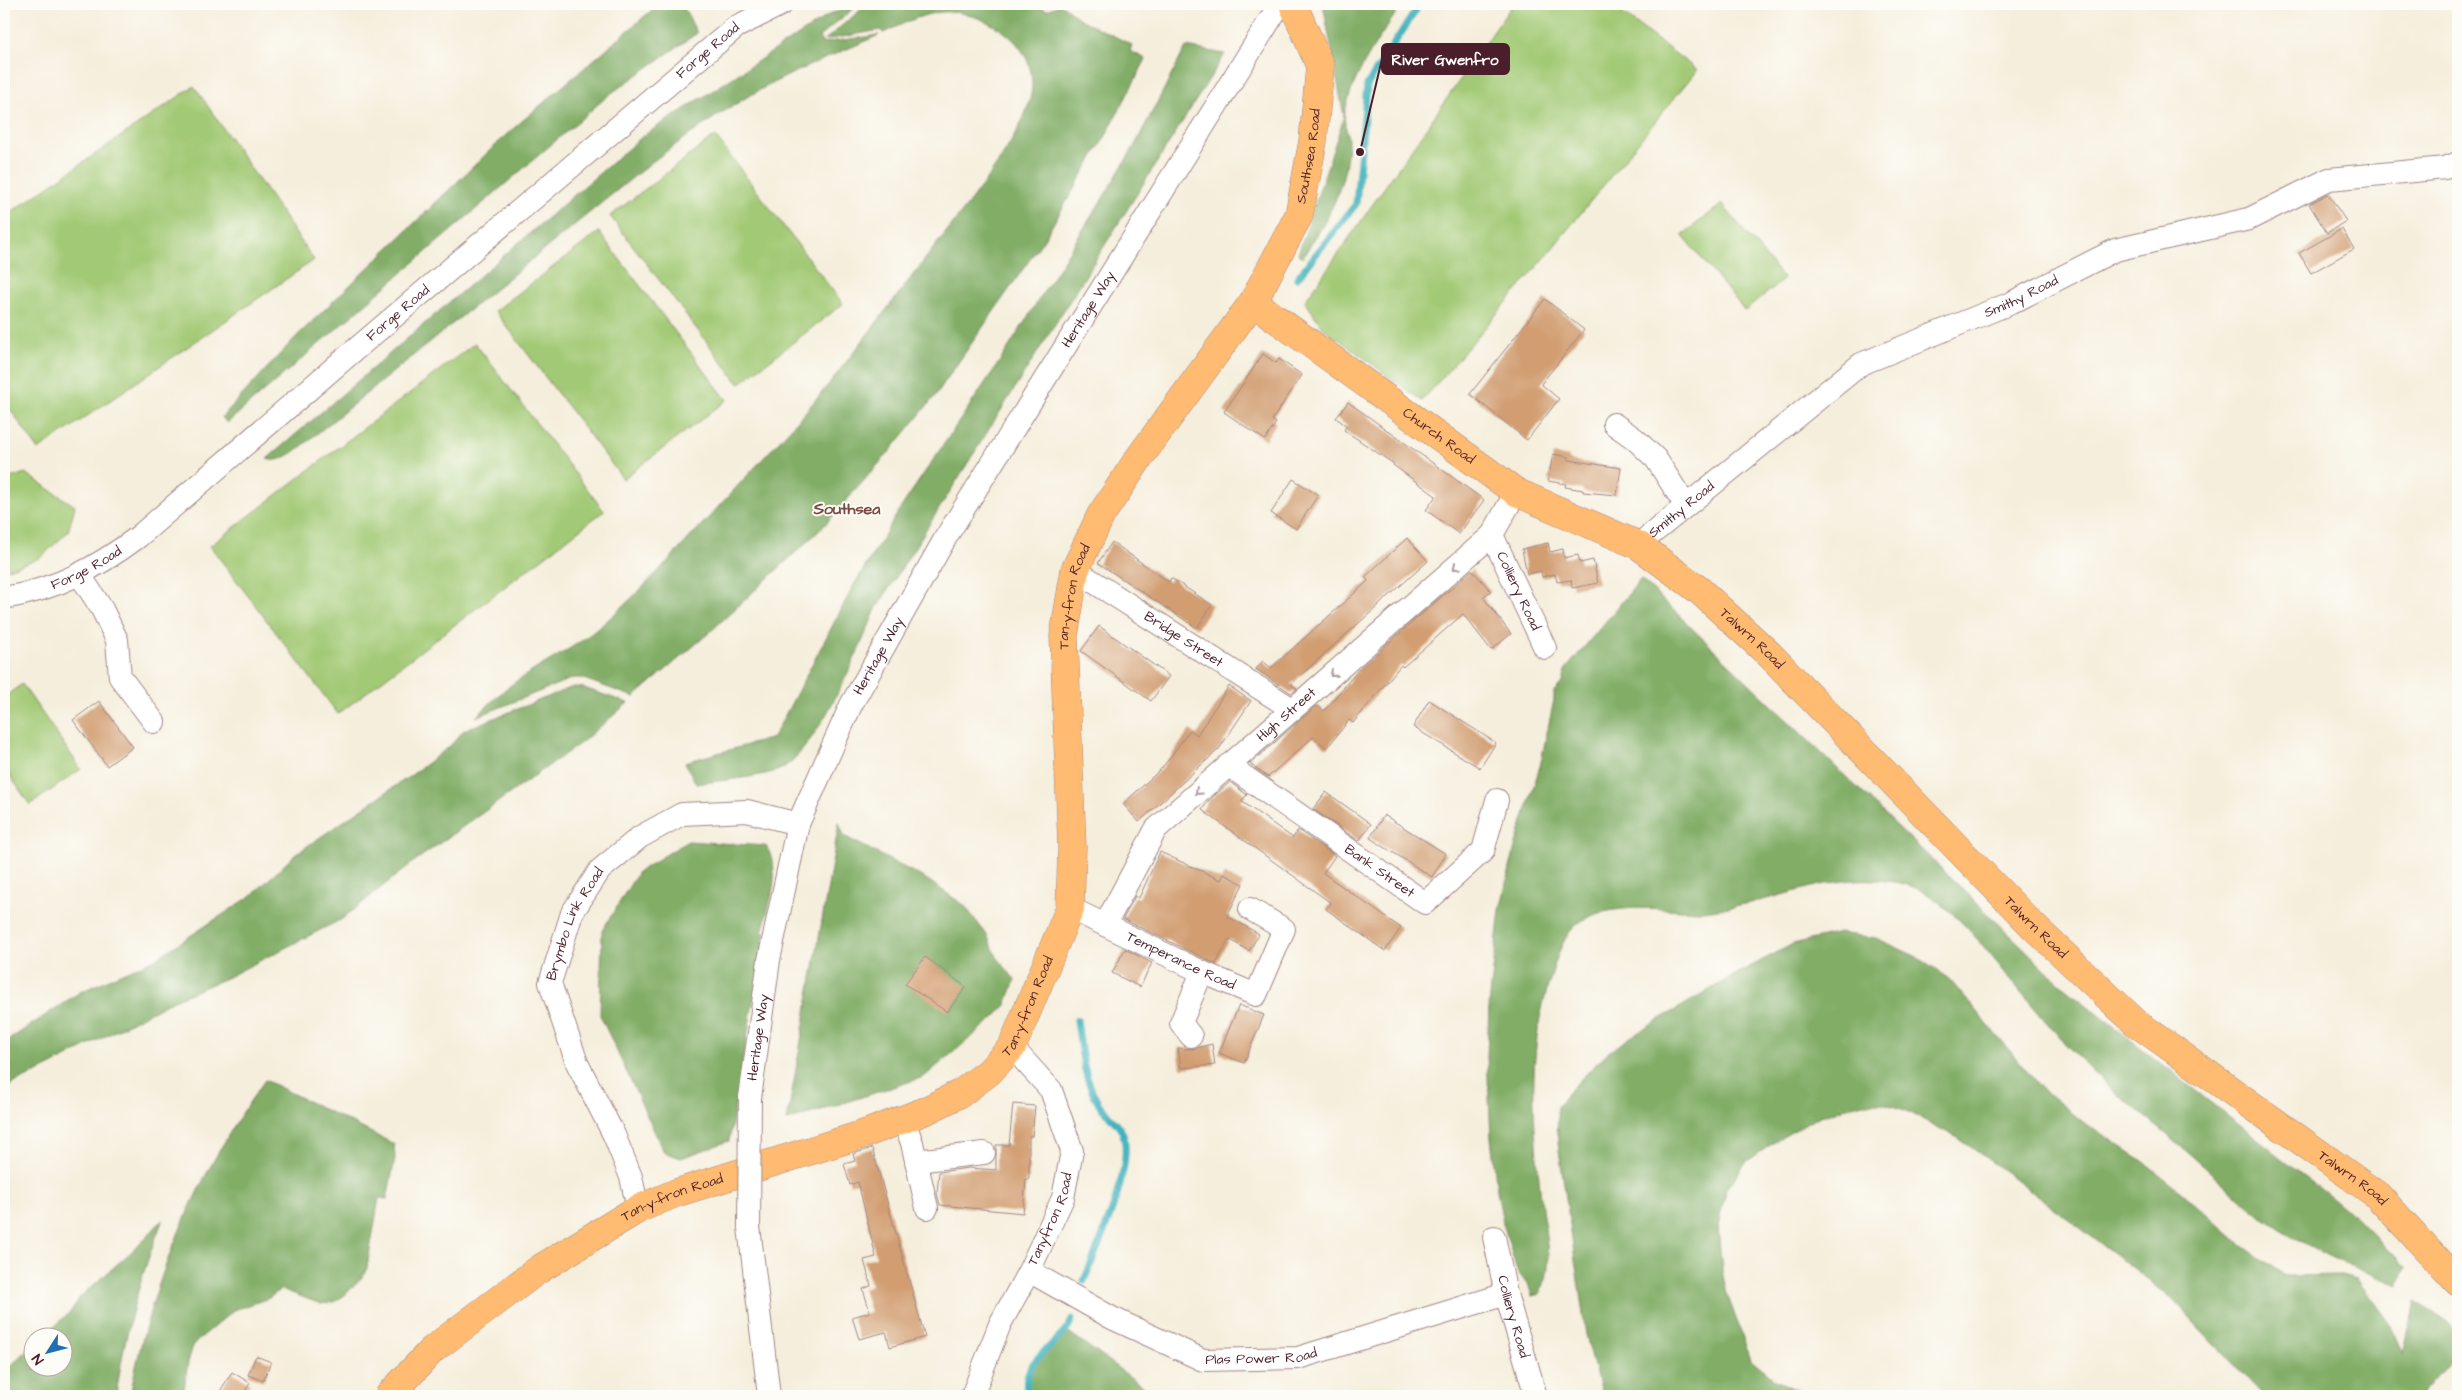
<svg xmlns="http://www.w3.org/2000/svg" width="2462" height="1400" viewBox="0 0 2462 1400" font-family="'Architects Daughter',sans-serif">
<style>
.green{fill:#a2c974;stroke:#767450}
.forest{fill:#81ad66;stroke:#666648}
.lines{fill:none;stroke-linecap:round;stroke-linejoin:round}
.stream{stroke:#43b2be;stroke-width:7}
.building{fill:#d19d71}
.minor-casing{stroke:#a08684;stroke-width:24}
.major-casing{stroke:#a08684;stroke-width:29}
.minor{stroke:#fff;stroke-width:22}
.major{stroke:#ffbb71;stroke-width:28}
.minor-bridge-casing{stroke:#a08684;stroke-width:24;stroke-linecap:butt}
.minor-bridge{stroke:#fff;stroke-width:22}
.oneway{stroke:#ae9aa0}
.labels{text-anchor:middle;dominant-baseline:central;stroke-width:4;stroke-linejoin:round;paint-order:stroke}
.street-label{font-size:14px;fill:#4a1f2b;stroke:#fdfcf7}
.quarter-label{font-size:16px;font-weight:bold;fill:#794b44;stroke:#fdfcf7}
.leader{fill:none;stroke:#4a1f2b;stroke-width:2}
.callout-dot{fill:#4a1f2b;stroke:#fdfcf7;stroke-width:2}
.callout{fill:#4a1f2b;stroke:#4a1f2b;stroke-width:2}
.callout-label{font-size:15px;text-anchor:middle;font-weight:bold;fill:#fff}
</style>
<rect width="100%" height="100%" fill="#fdfcf7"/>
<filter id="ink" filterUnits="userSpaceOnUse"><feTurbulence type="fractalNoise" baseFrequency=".02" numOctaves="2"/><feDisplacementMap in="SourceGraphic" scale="10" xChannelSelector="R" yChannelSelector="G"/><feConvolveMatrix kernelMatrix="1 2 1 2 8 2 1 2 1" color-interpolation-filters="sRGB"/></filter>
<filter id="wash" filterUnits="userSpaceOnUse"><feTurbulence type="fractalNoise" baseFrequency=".0096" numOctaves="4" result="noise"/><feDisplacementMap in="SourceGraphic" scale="20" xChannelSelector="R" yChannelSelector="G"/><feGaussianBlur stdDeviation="1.12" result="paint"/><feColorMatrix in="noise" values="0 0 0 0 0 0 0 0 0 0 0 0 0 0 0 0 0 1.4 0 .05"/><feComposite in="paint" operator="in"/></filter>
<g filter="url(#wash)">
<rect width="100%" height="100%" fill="#f5eedc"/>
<g class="green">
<path d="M1513,4H1610L1697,70L1538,266L1422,401L1323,328L1305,301Z"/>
<path d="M194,86L314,260L38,450L4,400V217Z"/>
<path d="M715,136L843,304L739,384L610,216Z"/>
<path d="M1722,204L1784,279L1745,311L1682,235Z"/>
<path d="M599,232L727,400L623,479L495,311Z"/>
<path d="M475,343L604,511L338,714L210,546Z"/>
<path d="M25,473L75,506L68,532L40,558L8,569L4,567V480Z"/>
<path d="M22,684L81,769L30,805L4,767V697Z"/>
</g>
<g class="forest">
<path d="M659,4H682L697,33L610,94L227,423L222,417L294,339L507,134Z"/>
<path d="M863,4H1033L1047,10L1061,4L1080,19L1132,45L1130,51L1146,59L1105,137L1044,239L935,396L891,450L822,528L710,632L634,697L581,678H573L476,717C487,706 499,694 511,685C541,664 576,648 603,624C642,591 675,553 710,516C751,471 794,427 833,379C865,338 897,296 929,254C958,216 1030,133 1032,86C1033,58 1015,36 991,24C947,1 924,14 883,33L880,30L825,40L864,7Z"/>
<path d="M1323,4H1402C1381,36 1353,73 1345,112C1343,123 1348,132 1348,142C1346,189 1327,221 1302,258L1298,254L1344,117Z"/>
<path d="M855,7L819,37L822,43L879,35C846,50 813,63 781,79C735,101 693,132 652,162L319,432C306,442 283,466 267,459L643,136L832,13Z"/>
<path d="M1186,47L1225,54L876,609C859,649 817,752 779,770C762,777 716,781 696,784L685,762L773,738L854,585L902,506L1002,358L1106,193L1136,143Z"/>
<path d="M1641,579L2064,987L2357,1218L2406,1267L2398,1286C2364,1270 2325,1257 2293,1237C2255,1215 2225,1184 2192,1156C2158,1126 2121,1099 2088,1067C2062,1042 2039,1013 2016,986C1987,952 1946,892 1900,883C1840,871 1797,894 1740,905C1727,907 1712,911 1699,911C1664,910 1593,898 1569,933C1559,947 1554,967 1549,983C1526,1055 1534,1126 1541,1200C1543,1219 1551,1258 1547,1274C1546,1281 1542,1287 1540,1294L1532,1296L1528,1283L1518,1274L1503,1223L1497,1190L1491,1138L1487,1057L1489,1005L1500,910L1515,847L1540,766L1554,700V691L1563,682L1566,669Z"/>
<path d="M573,687L584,688L628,703L582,742L412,863L342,919L226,978L167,1003L52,1065L4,1088V1043L80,992L155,959L251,896L297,853L413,774L450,746L464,730Z"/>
<path d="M839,823L844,836L926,879L964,905L987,935L997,957L1015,980L1006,1005L995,1017L924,1077L787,1121Z"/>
<path d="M688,841L766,846C783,873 769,903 762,933H765L729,1141L681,1158L664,1152L600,1015L602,931L638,872Z"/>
<path d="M1839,933L1876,938L1915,956L1949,979L2041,1088L2082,1121L2143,1161L2183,1193L2239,1243L2285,1276L2341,1275L2357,1279L2391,1326L2403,1355L2415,1301L2458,1330V1355L2450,1361L2420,1396H2264L2165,1292L2010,1175L1958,1138L1905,1110L1882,1103H1863L1820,1116L1779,1139L1746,1162L1726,1190L1718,1226L1722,1271L1727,1294L1751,1360L1774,1379L1809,1396H1756L1747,1393L1734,1396H1602L1586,1335L1558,1143L1557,1108L1569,1091L1606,1054L1629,1038L1729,978L1793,944Z"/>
<path d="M265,1080L394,1144L395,1159L387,1199L379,1198L366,1273L345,1295L334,1302L321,1304L281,1289L269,1298L234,1310L198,1340L193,1346L188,1362L183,1396H130C151,1281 196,1175 265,1080Z"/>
<path d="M163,1219C140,1276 124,1335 116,1396H4V1372L32,1346V1368H62V1338L43,1337L71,1311L80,1297L139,1245Z"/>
<path d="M1066,1330L1156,1396H1031L1026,1388L1033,1368Z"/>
</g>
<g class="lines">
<g class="stream">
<path d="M1297,278L1356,204L1367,85L1420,4"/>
<path d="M1077,1020C1081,1047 1083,1077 1097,1101C1103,1113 1119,1122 1123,1134C1135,1167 1097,1248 1084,1281"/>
<path d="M1026,1396C1027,1390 1026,1383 1027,1377C1033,1352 1065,1341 1072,1319"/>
</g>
</g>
<g id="blocks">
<g class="building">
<path d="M2328,194L2346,221L2327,233L2309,204Z"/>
<path d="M2342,229L2354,249L2311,273L2299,253Z"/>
<path d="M1545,299L1584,330L1541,384L1559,399L1527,440L1470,394Z"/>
<path d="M1263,354L1276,363L1279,359L1302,375L1272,420L1276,423L1265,440L1224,412Z"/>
<path d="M1348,402L1484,500L1459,534L1426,510L1436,496L1393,465L1394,464L1344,430L1347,426L1336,418Z"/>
<path d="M1553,454L1569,457V460L1621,468L1617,495L1583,492V490L1565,487L1566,484L1548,481Z"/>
<path d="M1293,479L1318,495L1296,529L1271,513Z"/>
<path d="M1407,538L1428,561L1291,684L1297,689L1291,693L1256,669L1263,661L1271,668L1368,581L1365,577Z"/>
<path d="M1112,542L1169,582L1171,578L1212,605L1197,628L1098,563Z"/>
<path d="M1548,543L1550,552L1563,549L1564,558L1578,555L1580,563L1593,560L1598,583L1572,588L1571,580L1557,582L1555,574L1542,577L1541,571L1527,574L1522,549Z"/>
<path d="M1472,570L1491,591L1483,597L1511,634L1491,650L1463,614L1403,667L1401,665L1353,723L1349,720L1327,748L1313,737L1268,777L1250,764L1315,707L1318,706L1324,711L1359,669Z"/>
<path d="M1099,626L1169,676L1151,701L1081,651Z"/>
<path d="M1229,686L1251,701L1219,749L1139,822L1123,804L1162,768L1190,730L1197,735Z"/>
<path d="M1429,700L1496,743L1480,768L1413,727Z"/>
<path d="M99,701L133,747L107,766L73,720Z"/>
<path d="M1230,782L1247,795L1241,801L1293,838L1298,830L1335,856L1323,873L1401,928L1385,951L1326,909L1331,903L1202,810L1208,801Z"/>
<path d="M1326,792L1371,824L1359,841L1313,809Z"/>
<path d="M1384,815L1446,854L1432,877L1370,838Z"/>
<path d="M1160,852L1221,880L1224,874L1243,884L1227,916L1259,934L1249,951L1229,939L1216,964L1123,919L1135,896L1139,898Z"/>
<path d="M1125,949L1152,963L1140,987L1112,973Z"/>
<path d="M925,957L966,987L947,1012L905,984Z"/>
<path d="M1239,1005L1264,1015L1244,1063L1219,1053Z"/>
<path d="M1212,1044L1215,1065L1181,1068L1178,1048L1192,1049Z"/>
<path d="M1013,1104L1035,1106L1032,1136H1029V1179H1026L1023,1213L940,1205L937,1193L939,1172L969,1168L996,1170V1145H1009Z"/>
<path d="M872,1148L925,1337L890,1347L886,1332L859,1339L852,1317L870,1312L863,1289L871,1286L864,1260L876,1257L858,1182L850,1185L844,1164L855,1161L853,1154Z"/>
<path d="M256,1356L271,1362L263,1381L248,1375Z"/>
<path d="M232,1372L250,1383L242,1396H217Z"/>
</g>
</g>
</g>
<g filter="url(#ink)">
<use href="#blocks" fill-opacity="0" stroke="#a08684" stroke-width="1"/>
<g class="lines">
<defs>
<g id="minor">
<path d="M1614,424L1635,439L1656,459L1686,506"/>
<path id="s1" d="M1492,535L1545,648"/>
<path id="s2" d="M1638,545L1861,364L2011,303L2115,250L2249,219L2329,179L2445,168L2458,163"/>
<path id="s3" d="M1075,570L1292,709"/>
<path d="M80,575L102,609L117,640L120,677L154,722"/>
<path id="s4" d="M4,598C57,589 95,569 138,537L343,360L736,27L782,4"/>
<path id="s5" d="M1228,765L1425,903L1483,851L1497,800"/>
<path id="s6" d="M1070,908L1105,925L1156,829L1492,535L1516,492"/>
<path id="s7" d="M1105,925L1202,972L1256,995L1284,929L1250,909"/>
<path d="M1191,1036L1181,1023L1202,972"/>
<path id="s8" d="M750,1098L769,960L798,824L851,705L946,537L1280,4"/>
<path d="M904,1120L912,1143L927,1208"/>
<path d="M916,1161L984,1153"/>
<path id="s9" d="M638,1209L631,1177L614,1135L577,1063L550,983L572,913L600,870L640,837L682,814L747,811L798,824"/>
<path d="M749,1227L769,1396"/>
<path id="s10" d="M1494,1237L1506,1294L1536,1396"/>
<path id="s11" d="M1029,1271L1112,1318L1203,1360L1298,1358L1506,1294"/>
<path id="s12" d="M972,1396L1000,1324L1029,1271L1063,1198L1072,1151L1051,1090L1012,1047"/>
</g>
<g id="major">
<path id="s13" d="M1253,302L1516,492L1638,545L1699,590L1770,655L2033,926L2135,1022L2377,1195L2458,1282"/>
<path id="s14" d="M389,1396L432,1350L538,1270L638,1209L676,1193L864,1134L925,1111L961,1093L989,1072L1012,1047L1070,908L1072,848L1064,636L1075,570L1101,515L1139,458L1253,302L1299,215L1313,141L1320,66L1293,4"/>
</g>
</defs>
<use href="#minor" class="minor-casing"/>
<use href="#major" class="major-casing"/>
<use href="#minor" class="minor"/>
<use href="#major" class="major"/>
<defs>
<path id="minor-bridge" d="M749,1227L750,1098"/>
</defs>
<use href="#minor-bridge" class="minor-bridge-casing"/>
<use href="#minor-bridge" class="minor-bridge"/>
</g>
<defs><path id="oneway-chevron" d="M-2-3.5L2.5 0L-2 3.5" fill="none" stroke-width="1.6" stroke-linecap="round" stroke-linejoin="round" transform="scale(1.25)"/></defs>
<g class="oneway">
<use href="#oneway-chevron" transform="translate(1456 567) rotate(139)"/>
<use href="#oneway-chevron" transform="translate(1333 674) rotate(139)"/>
<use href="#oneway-chevron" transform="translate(1198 792) rotate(138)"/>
</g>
</g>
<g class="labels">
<g class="street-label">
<text stroke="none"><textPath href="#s4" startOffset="898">Forge Road</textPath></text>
<text stroke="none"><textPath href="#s14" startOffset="1696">Southsea Road</textPath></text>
<text stroke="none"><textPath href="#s2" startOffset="461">Smithy Road</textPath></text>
<text stroke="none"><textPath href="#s8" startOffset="870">Heritage Way</textPath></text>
<text stroke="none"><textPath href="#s4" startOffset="492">Forge Road</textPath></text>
<text stroke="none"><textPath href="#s13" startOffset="229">Church Road</textPath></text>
<text stroke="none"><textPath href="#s2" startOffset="56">Smithy Road</textPath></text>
<text stroke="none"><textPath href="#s4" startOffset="88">Forge Road</textPath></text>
<text stroke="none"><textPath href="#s1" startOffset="62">Colliery Road</textPath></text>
<text stroke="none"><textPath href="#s14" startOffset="1189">Tan-y-fron Road</textPath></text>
<text stroke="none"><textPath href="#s13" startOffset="605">Talwrn Road</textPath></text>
<text stroke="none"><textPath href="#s3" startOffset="129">Bridge Street</textPath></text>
<text stroke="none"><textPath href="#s8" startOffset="465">Heritage Way</textPath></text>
<text stroke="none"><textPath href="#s6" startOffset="321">High Street</textPath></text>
<text stroke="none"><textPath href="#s5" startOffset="185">Bank Street</textPath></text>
<text stroke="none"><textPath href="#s9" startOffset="308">Brymbo Link Road</textPath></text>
<text stroke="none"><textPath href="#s13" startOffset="1010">Talwrn Road</textPath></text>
<text stroke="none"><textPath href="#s7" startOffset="84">Temperance Road</textPath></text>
<text stroke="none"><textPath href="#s14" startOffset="769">Tan-y-fron Road</textPath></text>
<text stroke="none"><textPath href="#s8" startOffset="61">Heritage Way</textPath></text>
<text stroke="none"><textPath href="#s13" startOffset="1415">Talwrn Road</textPath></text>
<text stroke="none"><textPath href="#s14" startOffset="349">Tan-y-fron Road</textPath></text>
<text stroke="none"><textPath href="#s12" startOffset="194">Tanyfron Road</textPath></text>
<text stroke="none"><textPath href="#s10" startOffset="82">Colliery Road</textPath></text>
<text stroke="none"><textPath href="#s11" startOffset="254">Plas Power Road</textPath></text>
</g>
<g class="quarter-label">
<text x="847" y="509">Southsea</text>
</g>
</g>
<path class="leader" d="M1360 152L1382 59"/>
<circle class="callout-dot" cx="1360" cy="152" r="5"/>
<rect class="callout" x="1382" y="44" width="127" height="30" rx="5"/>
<g class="callout-label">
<text x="1445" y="65">River Gwenfro</text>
</g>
<rect width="2462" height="1400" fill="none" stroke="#fdfcf7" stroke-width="20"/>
<g transform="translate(48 1352) rotate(234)"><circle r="24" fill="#fdfcf7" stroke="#b5a4a5"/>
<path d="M0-4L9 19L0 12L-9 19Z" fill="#1f6fb2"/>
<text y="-8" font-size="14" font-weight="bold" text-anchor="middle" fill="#4a1f2b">N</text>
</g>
</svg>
